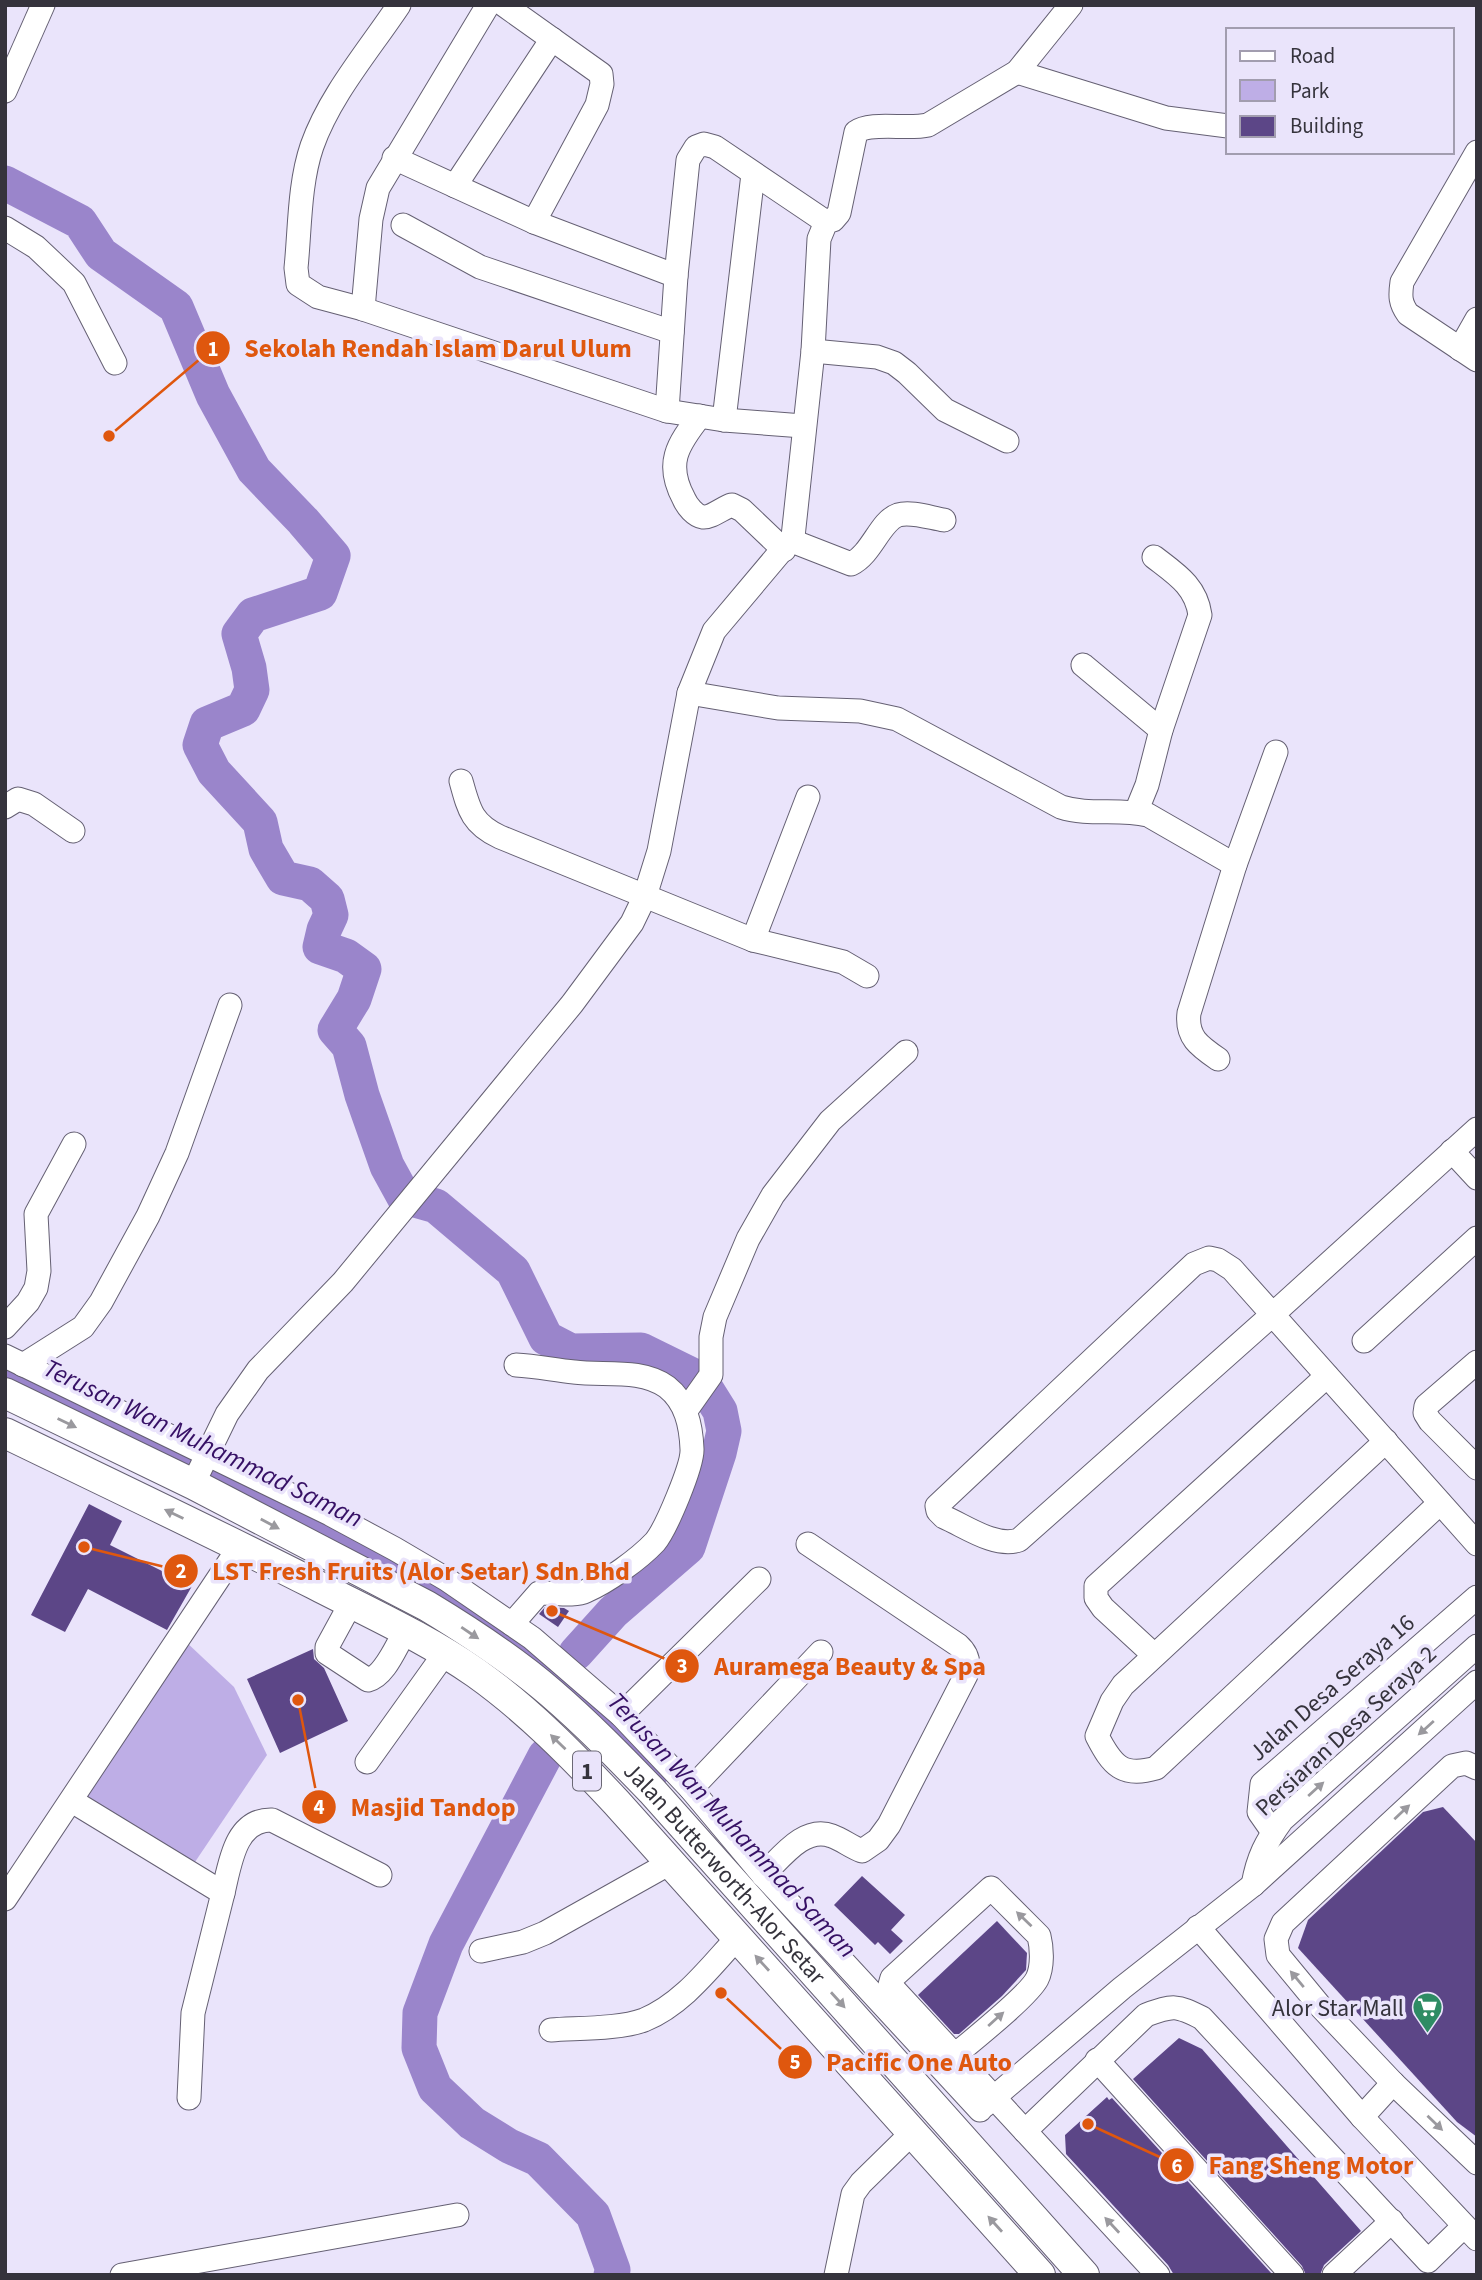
<svg xmlns="http://www.w3.org/2000/svg" width="1482" height="2280" viewBox="0 0 1482 2280" font-family="'Source Sans 3',sans-serif">
<style>
.green{fill:#beaee6}
.lines{fill:none;stroke-linecap:round;stroke-linejoin:round}
.canal{stroke:#9a85cb;stroke-width:19}
.river{stroke:#9a85cb;stroke-width:35}
.building{fill:#5c4687}
.minor-casing{stroke:#656073;stroke-width:25}
.major-casing{stroke:#656073;stroke-width:32}
.minor{stroke:#fff;stroke-width:23}
.major{stroke:#fff;stroke-width:30}
.oneway{fill:#9a999e}
.labels{text-anchor:middle;dominant-baseline:central;stroke-width:7;stroke-linejoin:round;paint-order:stroke}
.shield{fill:#eae4fb;stroke:#6b6875;stroke-width:2}
.shield-label{font-size:23px;font-weight:bold;fill:#35333c}
.street-label{font-size:24px;fill:#35333c;stroke:#eae4fb}
.poi-label{font-size:24px;fill:#35333c;stroke:#eae4fb;text-anchor:end}
.water-label{font-size:26px;font-style:italic;fill:#361065;stroke:#eae4fb}
.leader{fill:none;stroke:#df570e;stroke-width:2.5}
.callout-dot{fill:#df570e;stroke:#eae4fb;stroke-width:2.5}
.mark-label{font-size:21px;text-anchor:middle;font-weight:bold;fill:#fff}
.callout-label{font-size:26px;text-anchor:middle;font-weight:bold;fill:#df570e;stroke:#eae4fb;stroke-width:7;stroke-linejoin:round;paint-order:stroke}
</style>
<rect width="100%" height="100%" fill="#eae4fb"/>
<path class="green" d="M184,1640L234,1687L267,1755L195,1862L80,1794Z"/>
<g class="lines">
<path class="canal" d="M5,1376L428,1583C511,1639 590,1701 658,1777"/>
<g class="river">
<path d="M5,183L80,222L101,254L176,307L213,395L254,470L303,521L333,556L320,593L253,615L239,634L249,668L252,690L243,709L207,724L200,745L214,772L260,822L266,849L283,878L310,884L327,899L331,915L324,930L320,947L346,956L364,969L354,999L335,1030L349,1046L362,1095L387,1166L404,1197L436,1206L513,1271L546,1338L571,1351L641,1350L700,1379L720,1411L724,1431L719,1453L688,1547L613,1612L576,1653"/>
<path d="M545,1756L446,1944L420,2013L419,2048L435,2088L472,2123L509,2146L538,2159L593,2215L613,2270L611,2275"/>
</g>
</g>
<g class="building">
<path d="M89,1504L122,1521L110,1545L192,1586L167,1630L88,1589L65,1632L31,1615Z"/>
<path d="M545,1607L564,1608L569,1611L558,1627L539,1614Z"/>
<path d="M313,1649L314,1659L324,1668L348,1721L280,1753L247,1679Z"/>
<path d="M1443,1807L1477,1843V2137L1457,2122L1298,1948L1308,1920L1423,1812Z"/>
<path d="M862,1876L905,1915L891,1930L903,1941L890,1954L878,1942L875,1945L834,1905Z"/>
<path d="M997,1921L1027,1953L1026,1970L1002,1996L959,2034H954L918,1995Z"/>
<path d="M1179,2038L1202,2049L1361,2231L1324,2265L1320,2275H1306L1302,2266L1133,2079Z"/>
<path d="M1107,2097L1109,2100L1112,2098L1273,2275H1174L1168,2265L1066,2154L1065,2135Z"/>
</g>
<g class="lines">
<defs>
<g id="minor">
<path d="M399,5C369,50 330,95 312,146C299,184 300,229 296,268L298,284L318,297L363,309L667,411L724,420L803,426"/>
<path d="M504,5L601,74L602,84L597,105L534,222"/>
<path d="M1017,72L1166,118L1228,126"/>
<path d="M5,91L43,5"/>
<path d="M1477,152L1402,282C1400,296 1400,303 1408,314L1477,360"/>
<path d="M394,158L534,222L676,276"/>
<path d="M455,186L552,39"/>
<path d="M403,225L480,267L672,332"/>
<path d="M5,228L36,247L74,283L115,363"/>
<path d="M363,309L371,219L378,188L488,5"/>
<path d="M1460,349L1477,319"/>
<path d="M813,351L877,357L894,363L907,373L945,410L1007,441"/>
<path d="M667,411L676,276L688,160L696,147L704,144L715,147L826,222"/>
<path d="M700,416C677,445 665,464 684,499C687,506 695,516 703,517C711,518 724,507 732,505L742,510L784,550"/>
<path d="M724,420L753,174"/>
<path d="M792,541L851,564C872,554 880,521 898,515C911,511 931,518 944,520"/>
<path d="M1083,665L1161,730"/>
<path d="M689,693L778,708L860,711L897,719L1061,807C1089,816 1119,808 1148,815L1235,865"/>
<path d="M461,781C469,810 472,824 500,837L753,940L843,962L867,976"/>
<path d="M5,807L18,799L34,804L73,831"/>
<path d="M1136,812L1147,785L1161,730L1200,615C1196,586 1176,574 1154,557"/>
<path d="M753,940L808,797"/>
<path d="M1218,1059C1199,1046 1186,1037 1189,1013L1235,865L1276,752"/>
<path d="M1477,1129L1272,1315L1019,1540C995,1548 965,1526 944,1517L938,1511L937,1506L1194,1264L1209,1258L1218,1260L1232,1269L1477,1544"/>
<path d="M1452,1151L1477,1178"/>
<path d="M5,1327L28,1302L36,1288L39,1271L36,1214L74,1144"/>
<path d="M1364,1341L1477,1238"/>
<path d="M5,1356L330,1514L395,1549L446,1579L532,1638L621,1715L691,1789L763,1875L980,2110"/>
<path d="M1477,1362L1426,1406L1425,1413L1430,1421L1477,1468"/>
<path d="M23,1365L83,1327L101,1302L148,1216L177,1153L230,1005"/>
<path d="M687,1409L711,1375V1337L715,1317L748,1239L773,1195L830,1121L906,1052"/>
<path d="M1386,1441L1123,1685L1112,1701L1097,1736C1112,1765 1122,1778 1156,1768L1440,1503"/>
<path d="M193,1484L227,1414L258,1370L343,1282L572,1004L632,923L645,896L659,851L689,693L714,631L793,537L813,351L819,239L826,222L833,220L839,213L856,132C871,121 907,130 928,125L1017,72L1071,5"/>
<path d="M351,1603L327,1647V1653L368,1680C385,1676 396,1646 405,1632"/>
<path d="M512,1624L539,1593C552,1592 574,1597 586,1591C607,1582 639,1559 655,1542C666,1529 693,1465 692,1449C691,1425 686,1402 667,1387C641,1368 603,1376 574,1372C554,1370 536,1366 516,1365"/>
<path d="M1154,1655L1103,1608L1096,1598V1586L1327,1376"/>
<path d="M621,1715L759,1579"/>
<path d="M367,1762L445,1653"/>
<path d="M1477,1768L1466,1763L1452,1766L1283,1923L1276,1939L1278,1955L1320,2006L1393,2083L1477,2163"/>
<path d="M691,1789L821,1652"/>
<path d="M72,1801L223,1893L193,2013L189,2098"/>
<path d="M1273,1832L1259,1812L1262,1784L1477,1597"/>
<path d="M763,1875C781,1858 804,1825 832,1836C843,1840 851,1847 862,1851L878,1840L889,1825L966,1675C970,1663 968,1654 958,1645L808,1544"/>
<path d="M1253,1885C1258,1857 1266,1842 1282,1820L1477,1646"/>
<path d="M223,1893C230,1864 235,1819 272,1820L380,1875"/>
<path d="M5,1899L240,1546"/>
<path d="M1198,1927L1362,2117L1477,2239"/>
<path d="M481,1951L523,1942L545,1933L670,1863"/>
<path d="M551,2030C577,2028 620,2029 644,2020C683,2004 710,1967 738,1937"/>
<path d="M955,2055C973,2040 1028,1996 1037,1979C1043,1967 1042,1948 1039,1936L991,1888L892,1978L890,1985L1158,2275"/>
<path d="M1097,2060L1292,2275"/>
<path d="M984,2106L1122,1988L1253,1885L1477,1682"/>
<path d="M1362,2117L1393,2083"/>
<path d="M1025,2131L1146,2015C1174,2005 1176,2005 1202,2018L1428,2261L1463,2227"/>
<path d="M122,2275L457,2215"/>
<path d="M836,2275L853,2194L861,2183L913,2132"/>
<path d="M1334,2275L1392,2221"/>
</g>
<g id="major">
<path id="s1" d="M5,1393L193,1484L427,1606C470,1632 513,1660 551,1693C587,1724 619,1757 652,1791L1084,2275"/>
<path d="M5,1433C108,1483 212,1532 314,1584C368,1612 426,1638 476,1673C528,1710 573,1756 616,1802L1040,2275"/>
</g>
</defs>
<use href="#minor" class="minor-casing"/>
<use href="#major" class="major-casing"/>
<use href="#minor" class="minor"/>
<use href="#major" class="major"/>
</g>
<defs><path id="oneway-solid" d="M-6-.8H1V-3.2L6.5 0L1 3.2V.8H-6Z" transform="scale(1.75)"/></defs>
<g class="oneway">
<use href="#oneway-solid" transform="translate(67 1423) rotate(26)"/>
<use href="#oneway-solid" transform="translate(174 1514) rotate(-154)"/>
<use href="#oneway-solid" transform="translate(270 1524) rotate(28)"/>
<use href="#oneway-solid" transform="translate(470 1633) rotate(34)"/>
<use href="#oneway-solid" transform="translate(1426 1728) rotate(138)"/>
<use href="#oneway-solid" transform="translate(558 1742) rotate(-136)"/>
<use href="#oneway-solid" transform="translate(1316 1789) rotate(-42)"/>
<use href="#oneway-solid" transform="translate(1402 1812) rotate(-43)"/>
<use href="#oneway-solid" transform="translate(1024 1919) rotate(-136)"/>
<use href="#oneway-solid" transform="translate(762 1963) rotate(-132)"/>
<use href="#oneway-solid" transform="translate(1297 1979) rotate(-130)"/>
<use href="#oneway-solid" transform="translate(838 2000) rotate(48)"/>
<use href="#oneway-solid" transform="translate(996 2019) rotate(-42)"/>
<use href="#oneway-solid" transform="translate(1435 2123) rotate(44)"/>
<use href="#oneway-solid" transform="translate(995 2224) rotate(-132)"/>
<use href="#oneway-solid" transform="translate(1112 2225) rotate(-133)"/>
</g>
<defs>
<symbol id="supermarket-pin" viewBox="-11 -11 22 30"><path d="M0 17L-7.5 6A9.5 9.5 0 1 1 7.5 6Z" fill="#2e8c64" stroke="#eae4fb"/><path d="M-6-5.5h2.5l.6 2H6L4.5 2H-2.5L-4.4-4H-6ZM-1.5 3.2a1.3 1.3 0 1 0 .1 0ZM3 3.2a1.3 1.3 0 1 0 .1 0Z" fill="#fff"/></symbol>
</defs>
<g fill-rule="evenodd">
<use href="#supermarket-pin" x="1410" y="1990" width="35" height="47"/>
</g>
<g class="labels">
<rect class="shield" x="573" y="1751.5" width="28" height="39" rx="5"/>
<g class="shield-label">
<text x="587" y="1771">1</text>
</g>
<g class="street-label">
<text transform="translate(1332 1688) rotate(-41)">Jalan Desa Seraya 16</text>
<text transform="translate(1346 1731) rotate(-43)">Persiaran Desa Seraya 2</text>
<text stroke="none"><textPath href="#s1" startOffset="875">Jalan Butterworth-Alor Setar</textPath></text>
</g>
<g class="poi-label">
<text x="1404" y="2008">Alor Star Mall</text>
</g>
<g class="water-label">
<text transform="translate(203 1443) rotate(26)">Terusan Wan Muhammad Saman</text>
<text transform="translate(732 1825) rotate(47)">Terusan Wan Muhammad Saman</text>
</g>
</g>
<path class="leader" d="M109 436L213 348M84 1547L181 1571M552 1611L682 1666M298 1700L319 1807M721 1993L795 2062M1088 2124L1177 2165"/>
<g class="callout-dot">
<circle cx="109" cy="436" r="7"/>
<circle cx="84" cy="1547" r="7"/>
<circle cx="552" cy="1611" r="7"/>
<circle cx="298" cy="1700" r="7"/>
<circle cx="721" cy="1993" r="7"/>
<circle cx="1088" cy="2124" r="7"/>
<circle cx="213" cy="348" r="18"/>
<circle cx="181" cy="1571" r="18"/>
<circle cx="682" cy="1666" r="18"/>
<circle cx="319" cy="1807" r="18"/>
<circle cx="795" cy="2062" r="18"/>
<circle cx="1177" cy="2165" r="18"/>
</g>
<g class="mark-label">
<text x="213" y="356">1</text>
<text x="181" y="1578">2</text>
<text x="682" y="1673">3</text>
<text x="319" y="1814">4</text>
<text x="795" y="2069">5</text>
<text x="1177" y="2173">6</text>
</g>
<g class="callout-label">
<text x="438" y="357">Sekolah Rendah Islam Darul Ulum</text>
<text x="421" y="1580">LST Fresh Fruits (Alor Setar) Sdn Bhd</text>
<text x="850" y="1675">Auramega Beauty &amp; Spa</text>
<text x="433" y="1816">Masjid Tandop</text>
<text x="919" y="2071">Pacific One Auto</text>
<text x="1311" y="2174">Fang Sheng Motor</text>
</g>
<rect width="1482" height="2280" fill="none" stroke="#35333c" stroke-width="14"/>
<rect x="1226" y="28" width="228" height="126" fill="#eae4fb" stroke="#a29daf" stroke-width="2"/>
<rect x="1240" y="51" width="35" height="10" fill="#ffffff" stroke="#a29daf" stroke-width="2"/>
<text x="1290" y="63" font-size="21" fill="#35333c">Road</text>
<rect x="1240" y="80" width="35" height="21" fill="#beaee6" stroke="#a29daf" stroke-width="2"/>
<text x="1290" y="98" font-size="21" fill="#35333c">Park</text>
<rect x="1240" y="116" width="35" height="21" fill="#5c4687" stroke="#a29daf" stroke-width="2"/>
<text x="1290" y="133" font-size="21" fill="#35333c">Building</text>
</svg>
